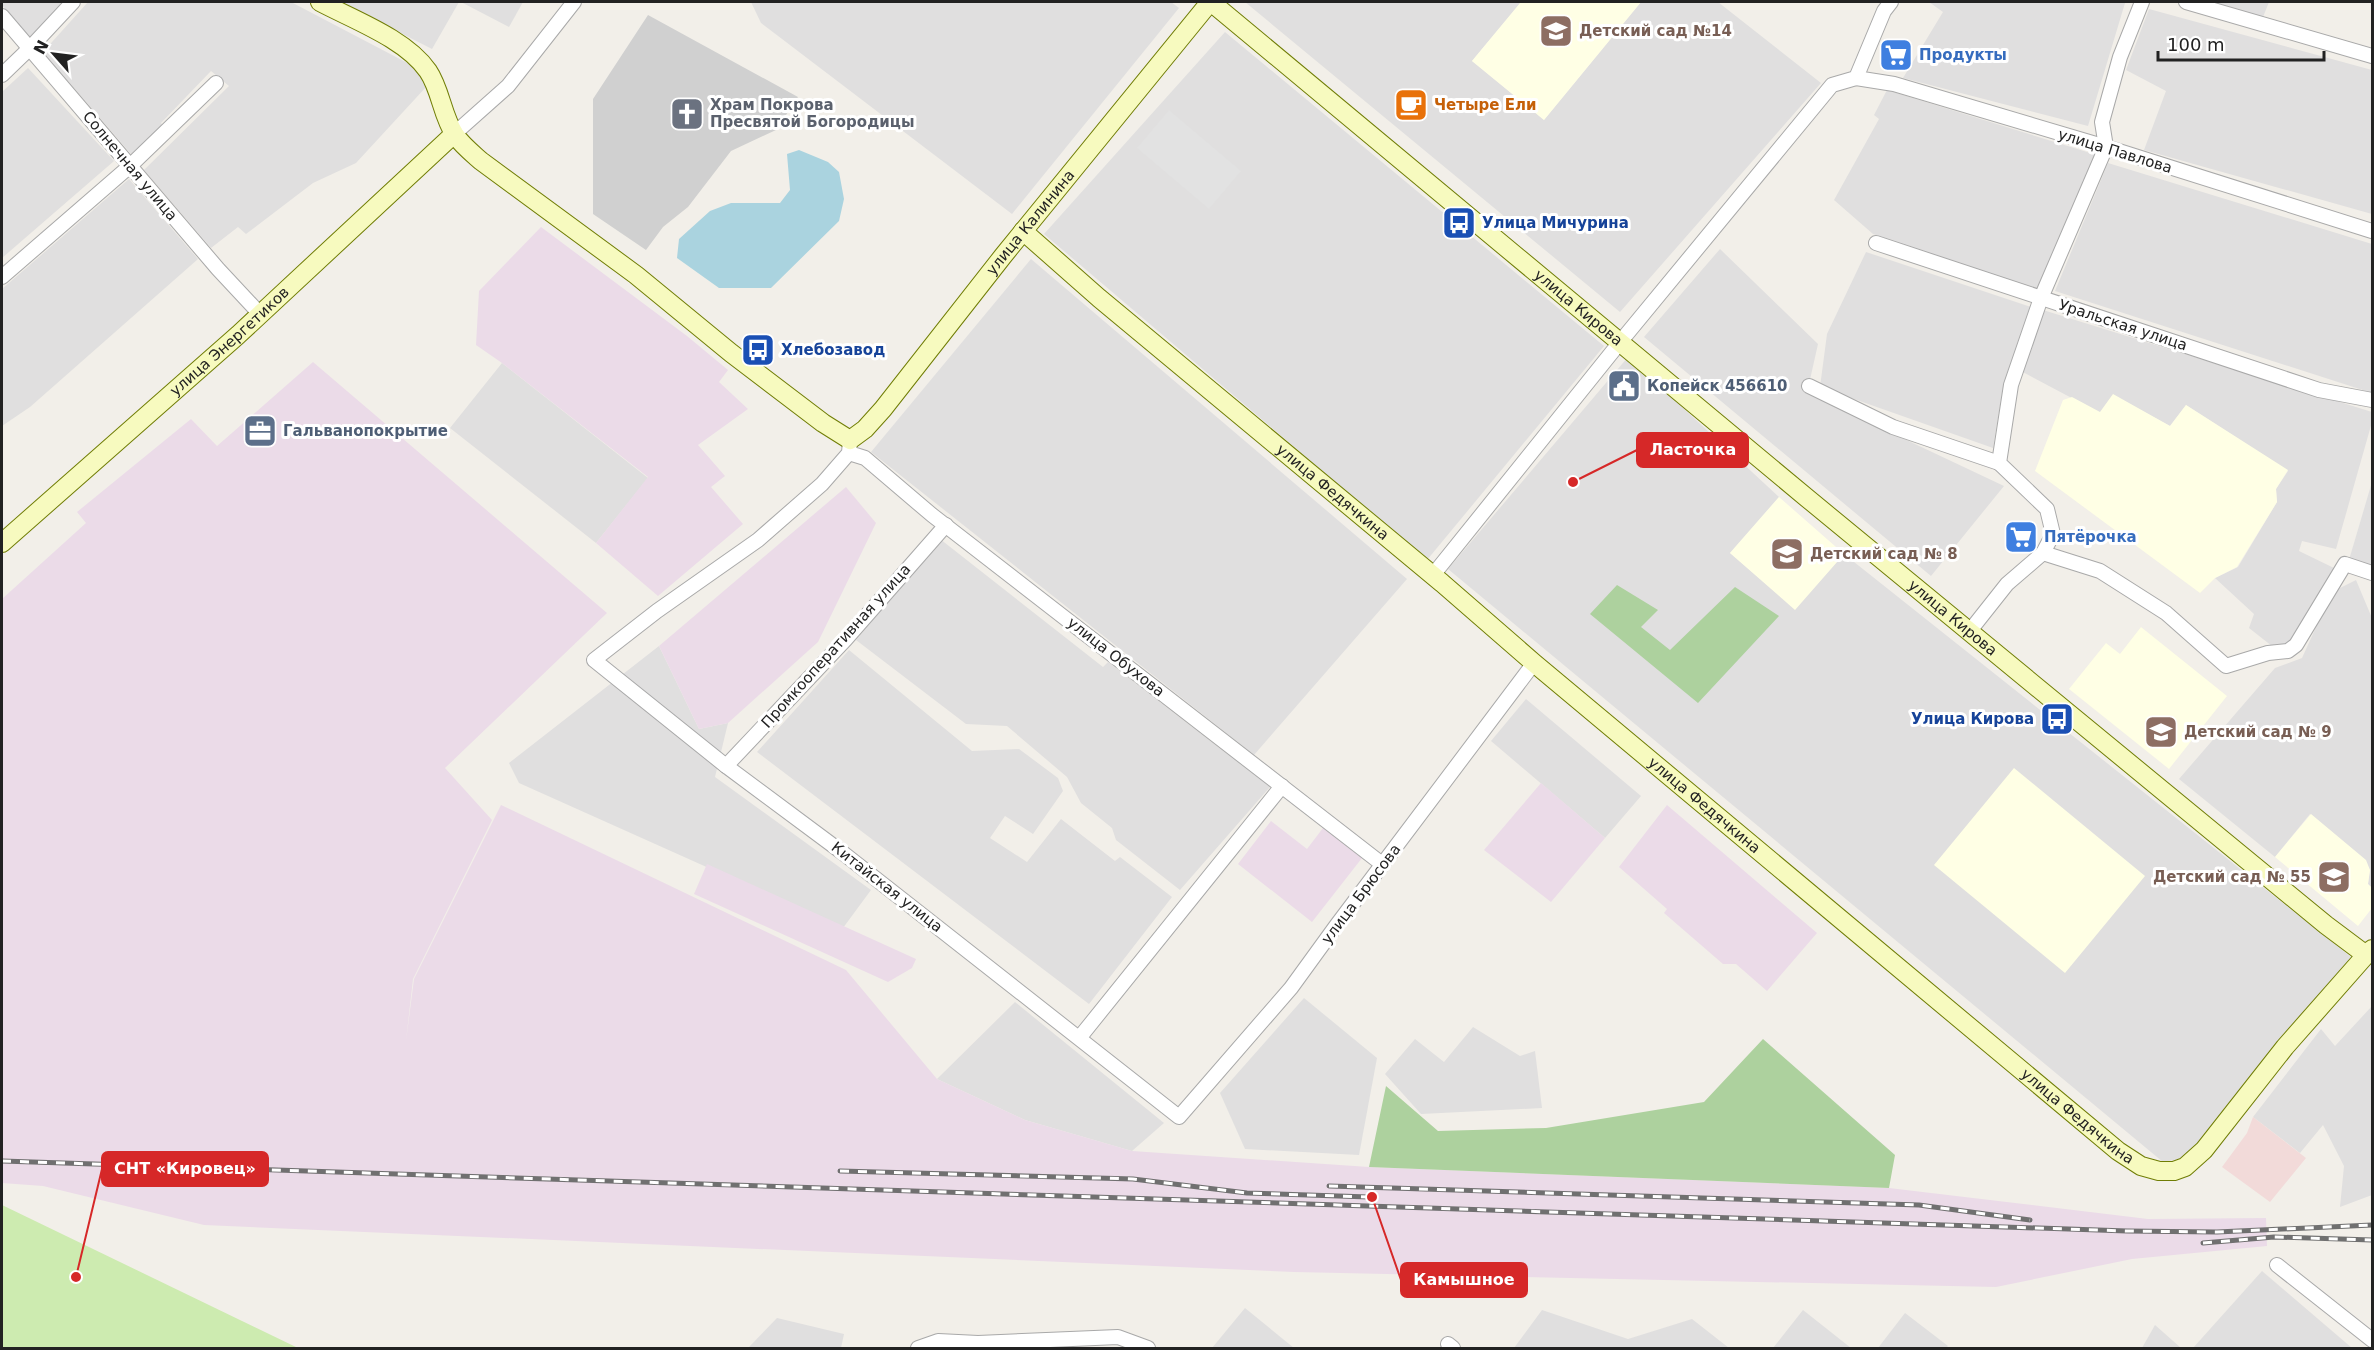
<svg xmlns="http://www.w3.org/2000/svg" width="2374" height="1350" viewBox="0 0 2374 1350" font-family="'DejaVu Sans',sans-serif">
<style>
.residential{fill:#e0dfdf}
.commercial{fill:#f2dad9}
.industrial{fill:#ebdbe8}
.education{fill:#ffffe5}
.religious{fill:#d0d0d0}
.grass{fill:#cdebb0}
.forest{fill:#add19e}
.parking{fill:#e2e2e2}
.water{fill:#aad3df}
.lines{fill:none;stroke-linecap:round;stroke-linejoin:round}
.street-casing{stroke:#a9a9a9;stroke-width:16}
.secondary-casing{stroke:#707d05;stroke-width:20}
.street{stroke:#fff;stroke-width:14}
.secondary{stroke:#f7fabf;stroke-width:18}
.rail-casing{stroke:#707070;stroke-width:5}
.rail{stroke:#fff;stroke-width:3;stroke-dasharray:9;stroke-linecap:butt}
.labels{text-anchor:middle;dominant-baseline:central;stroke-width:6;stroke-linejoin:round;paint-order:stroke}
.education-label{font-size:15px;font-weight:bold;fill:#785e54;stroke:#fff;text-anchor:start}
.shop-label{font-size:15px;font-weight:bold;fill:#366cbe;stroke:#fff;text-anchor:start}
.worship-label{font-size:15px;font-weight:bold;fill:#5b616d;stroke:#fff;text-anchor:start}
.food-label{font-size:15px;font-weight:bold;fill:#c56008;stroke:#fff;text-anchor:start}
.street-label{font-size:15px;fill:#222;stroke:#fff}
.transit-label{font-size:15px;font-weight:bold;fill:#164399;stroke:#fff;text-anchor:start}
.service-label{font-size:15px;font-weight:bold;fill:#4e5e75;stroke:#fff;text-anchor:start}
.leader{fill:none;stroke:#d62828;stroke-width:2}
.callout-dot{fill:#d62828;stroke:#fff;stroke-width:2}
.callout{fill:#d62828;stroke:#d62828;stroke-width:2}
.callout-label{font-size:16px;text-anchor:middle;font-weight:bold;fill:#fff}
</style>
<rect width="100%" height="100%" fill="#f2efe9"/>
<g class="residential">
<path d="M2,2H62L31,38L2,5Z"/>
<path d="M88,2H291L417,68L427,86L356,163L313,183L246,234L238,227L211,248L144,170L229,86L211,71L161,123L163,126L131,154L43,52Z"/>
<path d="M340,2H459L432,49Z"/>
<path d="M461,2H523L509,27Z"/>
<path d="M751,2H1171L1179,8L1012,214L761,23Z"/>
<path d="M1245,2H1521L1472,61L1544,120L1641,2H1718L1821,83L1620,312Z"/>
<path d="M1929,2L2125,3L2088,126L1903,78L1943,12Z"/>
<path d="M2214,2H2269L2263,17Z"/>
<path d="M2149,9L2372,70V214L2144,150L2166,91L2126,70Z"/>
<path d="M1225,32L1604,346L1427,560L1044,234Z"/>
<path d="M28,68L114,161L2,258V92Z"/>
<path d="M1887,90L2100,156L2041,292L1873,234L1834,200L1879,119L1874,115Z"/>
<path d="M2108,163L2372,244V393L2055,291Z"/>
<path d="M129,179L198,259L30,407L2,426V289Z"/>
<path d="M1720,249L1818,344L1807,393L2004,486L1931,576L1644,337Z"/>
<path d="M1866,252L2031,307L2003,387L1993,448L1820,387L1827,334Z"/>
<path d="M1031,259L1407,579L1254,755L871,452Z"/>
<path d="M2043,310L2372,412V422L2336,549L2302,541L2299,551L2334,568L2288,645L2277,650L2249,628L2254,614L2215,578L2238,567L2277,502L2276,489L2288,471L2186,405L2170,426L2113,395L2100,413L2019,370Z"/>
<path d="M1628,357L1779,497L1730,553L1795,609L1844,554L2351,957L2185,1158L2163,1162L1448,569Z"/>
<path d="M502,363L648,478L596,543L450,428Z"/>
<path d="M2372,482V567L2349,560Z"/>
<path d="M940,539L1103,667L1108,662L1270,787L1180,890L1116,840L1112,828L1081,803L1067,777L1007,726L966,724L856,640Z"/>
<path d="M2356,580L2372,618V888L2368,884L2370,870L2310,814L2275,857L2179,779L2275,668L2302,658L2332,592Z"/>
<path d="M659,646L699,729L728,723L715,777L871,890L843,928L519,783L509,763Z"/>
<path d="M849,650L972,751L1019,749L1058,778L1063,791L1033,834L1005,816L990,838L1027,862L1061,819L1115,861L1120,857L1172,897L1089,1004L757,752Z"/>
<path d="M1526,699L1641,796L1605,838L1491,741Z"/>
<path d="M1304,998L1377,1058L1359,1155L1245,1149L1220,1093Z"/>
<path d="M1015,1002L1164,1123L1132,1151L1025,1120L937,1079Z"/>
<path d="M2372,1006V1195L2340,1207L2344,1166L2323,1125L2300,1153L2253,1117L2321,1029L2335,1046Z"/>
<path d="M1473,1027L1520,1056L1535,1051L1542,1108L1421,1114L1385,1074L1415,1039L1444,1062Z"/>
<path d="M2262,1271L2352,1348H2193Z"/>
<path d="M1245,1308L1294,1348H1212Z"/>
<path d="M1542,1310L1628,1339L1692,1319L1729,1348H1514Z"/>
<path d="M1803,1310L1851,1348H1773Z"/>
<path d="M1905,1313L1948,1346L1946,1348H1878Z"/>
<path d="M777,1318L844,1334L841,1348H748Z"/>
<path d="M2155,1325L2181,1348H2142Z"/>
</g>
<path class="commercial" d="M2253,1117L2306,1158L2270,1202L2222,1167L2247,1133Z"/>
<g class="industrial">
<path d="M541,227L687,336L728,370L719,382L748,409L698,445L725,476L711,487L743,524L658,596L596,543L648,477L502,363L476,345L479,291Z"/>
<path d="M313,362L607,613L445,768L492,820L413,979L406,1041L414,979L501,805L846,970L937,1079L1025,1120L1132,1151L1369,1167L1889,1188L2148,1219L2266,1218L2267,1246L2132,1259L1996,1287L1294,1272L204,1225L43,1186L2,1183V599L86,523L77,512L191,419L217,446Z"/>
<path d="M846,487L876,523L818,642L728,723L699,729L659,646Z"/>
<path d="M1541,783L1605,838L1551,902L1484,850Z"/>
<path d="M1667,805L1817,933L1767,991L1736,964H1723L1664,913L1667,909L1619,867Z"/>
<path d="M1271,821L1307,849L1323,828L1362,858L1312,922L1238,864Z"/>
<path d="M707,864L916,959L912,968L888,982L694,894Z"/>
</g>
<g class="education">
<path d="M1521,2H1641L1544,120L1472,61Z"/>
<path d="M2113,394L2170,426L2186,405L2288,470L2276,489L2277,502L2237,567L2215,578L2200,593L2035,471L2063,400L2072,397L2100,412Z"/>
<path d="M1779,497L1844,554L1795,610L1730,553Z"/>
<path d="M2141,627L2227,696L2169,769L2069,689L2106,643L2120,654Z"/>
<path d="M2014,768L2145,876L2065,973L1934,865Z"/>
<path d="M2311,814L2366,860L2370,870L2368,884L2372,888V908L2358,926L2275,857Z"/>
</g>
<path class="religious" d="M648,15L798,97L776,130L731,151L688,207L663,227L646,250L593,214V99Z"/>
<path class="grass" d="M2,1205L298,1348H2Z"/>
<g class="forest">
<path d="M1617,585L1658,610L1641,627L1670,650L1735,587L1779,616L1698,703L1590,614Z"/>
<path d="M1763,1039L1895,1155L1889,1188L1369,1167L1386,1086L1438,1131L1546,1128L1704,1102Z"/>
</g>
<path class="parking" d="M1169,110L1241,171L1209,209L1137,148Z"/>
<path class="water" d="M799,150L828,162L839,172L844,199L839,221L771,288H719L677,258L679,239L710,211L731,203H780L790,190L787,154Z"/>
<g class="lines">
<defs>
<g id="street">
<path d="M2186,2L2372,56"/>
<path d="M2,16L218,269L260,314"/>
<path d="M2,75L30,48L73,2"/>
<path d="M1856,78L1894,84L2106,147L2372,231"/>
<path d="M454,134L508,86L574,2"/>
<path d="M1876,243L2319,390L2372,400"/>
<path d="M2,277L130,166L216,83"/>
<path d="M1809,386L1893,427L1999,463"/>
<path d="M850,440L849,453L822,484L758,540L657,611L594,660L726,766L843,853L1179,1117L1291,988L1336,926L1534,663"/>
<path d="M849,453L865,458L932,515L1382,864"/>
<path d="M2043,553L2100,571L2166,613L2226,666L2268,653L2288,651L2296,645L2345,564L2372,573"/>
<path d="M1433,575L1621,341L1832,85L1856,78L1884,11L1891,2"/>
<path d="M1969,632L2007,584L2043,553L2053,534L2047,509L1999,463L2011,385L2041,298L2106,147L2102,122L2120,57L2142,2"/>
<path d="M726,766L846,639L946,525"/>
<path d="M1080,1037L1282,786"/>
<path d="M2277,1265L2372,1340"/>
<path d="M1448,1344L1453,1348"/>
<path d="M918,1348L938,1341L978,1343L1118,1337L1148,1348"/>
</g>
<g id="secondary">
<path id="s1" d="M320,2C354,20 406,39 428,71C441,90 442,116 455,135C462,145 472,153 481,161L636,275L731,353L823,423L850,440L865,429L883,409L1003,256L1210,2"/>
<path id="s2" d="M1211,2L1807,498L2326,925L2366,955"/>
<path id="s3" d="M1023,231L1099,298L1442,583L1534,663L2118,1151L2141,1166L2159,1171H2174L2185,1167L2204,1150L2285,1047L2366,955L2372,949"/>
<path id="s4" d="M2,543L238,335L454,134"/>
</g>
</defs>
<use href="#street" class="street-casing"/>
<use href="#secondary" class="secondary-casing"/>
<use href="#street" class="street"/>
<use href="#secondary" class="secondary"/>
<defs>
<g id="rail">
<path d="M2,1161L2127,1231L2217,1232L2372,1225"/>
<path d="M840,1171L1133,1179L1247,1193L1369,1197"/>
<path d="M1329,1186L1919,1205L2030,1220"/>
<path d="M2203,1243L2274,1237L2372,1240"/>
</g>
</defs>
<use href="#rail" class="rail-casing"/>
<use href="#rail" class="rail"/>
</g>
<defs>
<symbol id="school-square" viewBox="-11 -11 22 22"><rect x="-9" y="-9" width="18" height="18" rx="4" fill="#8d6e63" stroke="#fff"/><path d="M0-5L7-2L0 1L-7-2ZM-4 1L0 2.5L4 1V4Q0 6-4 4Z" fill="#fff"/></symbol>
<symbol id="supermarket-square" viewBox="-11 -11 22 22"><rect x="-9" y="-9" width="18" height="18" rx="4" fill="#3f7fe0" stroke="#fff"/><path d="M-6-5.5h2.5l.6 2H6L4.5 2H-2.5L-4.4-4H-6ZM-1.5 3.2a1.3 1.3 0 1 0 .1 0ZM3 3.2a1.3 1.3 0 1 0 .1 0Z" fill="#fff"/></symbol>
<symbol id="cafe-square" viewBox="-11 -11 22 22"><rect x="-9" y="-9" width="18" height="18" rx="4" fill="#e8710a" stroke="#fff"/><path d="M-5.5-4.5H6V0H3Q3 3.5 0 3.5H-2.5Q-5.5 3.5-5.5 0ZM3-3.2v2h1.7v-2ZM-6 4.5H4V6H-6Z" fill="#fff"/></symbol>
<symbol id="church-square" viewBox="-11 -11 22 22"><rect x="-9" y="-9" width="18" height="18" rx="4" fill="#6b7280" stroke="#fff"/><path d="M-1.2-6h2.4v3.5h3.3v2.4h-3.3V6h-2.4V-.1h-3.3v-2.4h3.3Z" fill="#fff"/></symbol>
<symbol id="bus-square" viewBox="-11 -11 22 22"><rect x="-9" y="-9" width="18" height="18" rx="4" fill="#1a4fb4" stroke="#fff"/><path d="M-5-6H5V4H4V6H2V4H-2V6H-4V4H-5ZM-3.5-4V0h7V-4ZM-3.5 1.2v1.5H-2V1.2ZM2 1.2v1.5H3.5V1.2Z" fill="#fff"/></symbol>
<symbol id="civic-square" viewBox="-11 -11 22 22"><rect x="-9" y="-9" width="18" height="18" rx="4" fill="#5c6f8a" stroke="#fff"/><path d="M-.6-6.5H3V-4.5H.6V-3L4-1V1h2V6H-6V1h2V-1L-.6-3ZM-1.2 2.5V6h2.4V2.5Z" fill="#fff"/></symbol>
<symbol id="office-square" viewBox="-11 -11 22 22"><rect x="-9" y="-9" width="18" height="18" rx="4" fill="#5c6f8a" stroke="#fff"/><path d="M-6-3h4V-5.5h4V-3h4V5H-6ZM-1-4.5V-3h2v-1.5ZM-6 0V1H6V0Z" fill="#fff"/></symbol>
</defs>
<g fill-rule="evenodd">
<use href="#school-square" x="1537" y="12" width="38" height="38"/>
<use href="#supermarket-square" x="1877" y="36" width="38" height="38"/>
<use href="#cafe-square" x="1392" y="86" width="38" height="38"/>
<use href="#church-square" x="668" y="95" width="38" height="38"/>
<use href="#bus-square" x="1440" y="204" width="38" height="38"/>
<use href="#bus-square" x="739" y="331" width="38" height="38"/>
<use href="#civic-square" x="1605" y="367" width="38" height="38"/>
<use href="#office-square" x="241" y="412" width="38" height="38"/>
<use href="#supermarket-square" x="2002" y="518" width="38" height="38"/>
<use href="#school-square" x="1768" y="535" width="38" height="38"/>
<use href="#bus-square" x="2038" y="700" width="38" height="38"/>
<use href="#school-square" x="2142" y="713" width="38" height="38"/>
<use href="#school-square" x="2315" y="858" width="38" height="38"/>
</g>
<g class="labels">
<g class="education-label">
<text x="1579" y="31">Детский сад №14</text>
<text x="1810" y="554">Детский сад № 8</text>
<text x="2184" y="732">Детский сад № 9</text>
<text x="2311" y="877" text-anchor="end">Детский сад № 55</text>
</g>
<g class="shop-label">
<text x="1919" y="55">Продукты</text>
<text x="2044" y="537">Пятёрочка</text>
</g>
<g class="worship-label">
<text x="710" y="105">Храм Покрова<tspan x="710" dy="17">Пресвятой Богородицы</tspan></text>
</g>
<g class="food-label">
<text x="1434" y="105">Четыре Ели</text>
</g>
<g class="street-label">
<text transform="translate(2115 151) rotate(17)">улица Павлова</text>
<text transform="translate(130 166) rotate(50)">Солнечная улица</text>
<text stroke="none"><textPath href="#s1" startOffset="982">улица Калинина</textPath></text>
<text stroke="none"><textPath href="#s2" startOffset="478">улица Кирова</textPath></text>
<text transform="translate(2123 325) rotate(18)">Уральская улица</text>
<text stroke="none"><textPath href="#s4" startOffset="304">улица Энергетиков</textPath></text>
<text stroke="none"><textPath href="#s3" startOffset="405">улица Федячкина</textPath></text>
<text stroke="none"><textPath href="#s2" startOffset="964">улица Кирова</textPath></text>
<text transform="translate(836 646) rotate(-48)">Промкооперативная улица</text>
<text transform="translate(1116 657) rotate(38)">улица Обухова</text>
<text stroke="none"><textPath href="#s3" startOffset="891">улица Федячкина</textPath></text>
<text transform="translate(887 887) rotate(38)">Китайская улица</text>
<text transform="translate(1361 894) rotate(-53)">улица Брюсова</text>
<text stroke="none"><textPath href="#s3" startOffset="1377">улица Федячкина</textPath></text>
</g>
<g class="transit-label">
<text x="1482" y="223">Улица Мичурина</text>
<text x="781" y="350">Хлебозавод</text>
<text x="2034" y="719" text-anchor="end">Улица Кирова</text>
</g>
<g class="service-label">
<text x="1647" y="386">Копейск 456610</text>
<text x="283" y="431">Гальванопокрытие</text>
</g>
</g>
<path class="leader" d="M1573 482L1637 450M76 1277L102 1169M1372 1197L1401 1280"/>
<g class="callout-dot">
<circle cx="1573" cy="482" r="6"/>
<circle cx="76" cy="1277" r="6"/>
<circle cx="1372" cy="1197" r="6"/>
</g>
<g class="callout">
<rect x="1637" y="433" width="111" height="34" rx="6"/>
<rect x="102" y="1152" width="166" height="34" rx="6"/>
<rect x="1401" y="1263" width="126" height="34" rx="6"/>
</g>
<g class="callout-label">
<text x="1693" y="455">Ласточка</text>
<text x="185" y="1174">СНТ «Кировец»</text>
<text x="1464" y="1285">Камышное</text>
</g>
<rect width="2374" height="1350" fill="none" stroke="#222222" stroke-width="6"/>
<g transform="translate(54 54) rotate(298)" stroke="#ffffff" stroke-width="4.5" paint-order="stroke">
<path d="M0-4.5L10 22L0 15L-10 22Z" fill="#222222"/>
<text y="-9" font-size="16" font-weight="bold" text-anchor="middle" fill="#222222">N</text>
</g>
<path d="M2158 51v9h166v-9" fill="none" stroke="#222222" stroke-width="3"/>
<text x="2167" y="51" font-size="18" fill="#222222" stroke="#ffffff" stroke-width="4.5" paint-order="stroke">100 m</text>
</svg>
